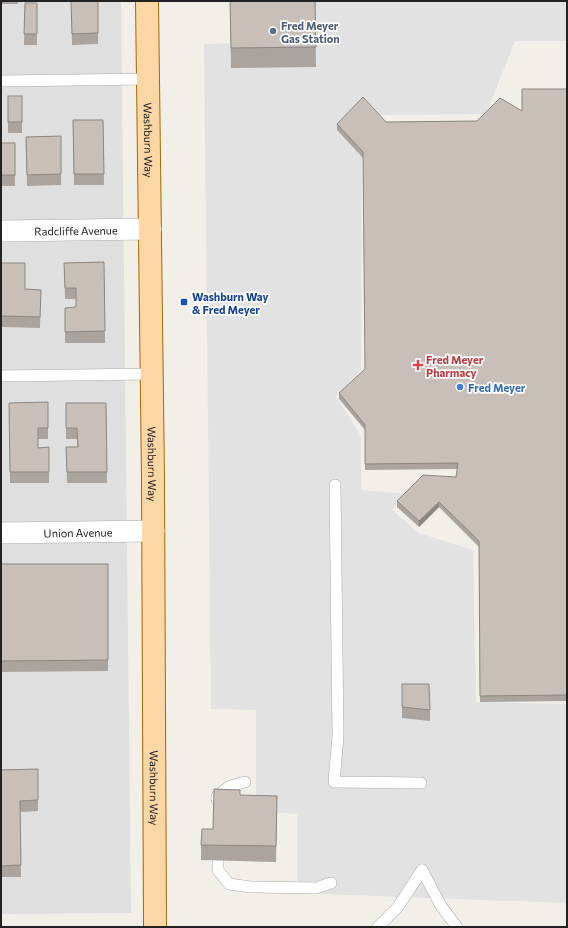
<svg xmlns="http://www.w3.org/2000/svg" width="568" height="928" viewBox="0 0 568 928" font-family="Commissioner,sans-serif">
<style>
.residential{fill:#e0dfdf}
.parking{fill:#e2e2e2}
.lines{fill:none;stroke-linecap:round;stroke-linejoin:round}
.service-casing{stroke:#a9a9a9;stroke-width:12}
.minor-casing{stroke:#a9a9a9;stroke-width:22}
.primary-casing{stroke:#a06b00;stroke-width:24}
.service{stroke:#fff;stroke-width:11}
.minor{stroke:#fff;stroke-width:21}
.primary{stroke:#fcd6a4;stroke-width:22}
.wall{fill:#aba49e}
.shaded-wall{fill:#8b8681}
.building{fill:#c7bfb8;stroke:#8b8681}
.service-dot{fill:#5c6f8a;stroke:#fff;stroke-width:1.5}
.transit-dot{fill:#1a4fb4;stroke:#fff;stroke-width:1.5}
.health-dot{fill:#e0444e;stroke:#fff;stroke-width:1.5}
.shop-dot{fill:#3f7fe0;stroke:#fff;stroke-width:1.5}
.labels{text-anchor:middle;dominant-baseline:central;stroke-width:3.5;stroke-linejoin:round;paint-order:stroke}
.service-label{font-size:11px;font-weight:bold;fill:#4e5e75;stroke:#fff;text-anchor:start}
.street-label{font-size:11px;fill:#222;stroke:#fff}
.transit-label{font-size:11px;font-weight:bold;fill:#164399;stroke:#fff;text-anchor:start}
.health-label{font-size:11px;font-weight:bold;fill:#be3a42;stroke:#fff;text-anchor:start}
.shop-label{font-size:11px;font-weight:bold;fill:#366cbe;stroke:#fff;text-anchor:start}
</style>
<rect width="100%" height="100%" fill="#f2efe9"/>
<path class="residential" d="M1,1H121L131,913L1,914Z"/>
<path class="parking" d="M310,1H567V41H515L486,114L377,115L364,101L337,126L362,156L361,370L336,396L361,436V490L406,494L392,510L419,533L473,550L476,702L567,704V903L297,893V814L256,811V710L211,709L204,44L311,42Z"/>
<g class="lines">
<defs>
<g id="service">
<path d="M1,81L148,79"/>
<path d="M1,376L151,374"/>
<path d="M335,485L338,736L334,782L421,783"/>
<path d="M217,800V796L230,786L245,782"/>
<path d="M218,847V870L229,884L251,887L316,888L331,883"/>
<path d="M422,870L441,906L457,927"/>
<path d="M378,927L398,907L422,870"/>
</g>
<g id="minor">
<path id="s1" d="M1,231L151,229"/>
<path id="s2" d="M1,533L154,531"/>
</g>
<g id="primary">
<path id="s3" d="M147,1C152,310 155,618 155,927"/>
</g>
</defs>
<use href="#service" class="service-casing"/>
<use href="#minor" class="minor-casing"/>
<use href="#primary" class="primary-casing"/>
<use href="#service" class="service"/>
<use href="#minor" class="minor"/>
<use href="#primary" class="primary"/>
</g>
<g class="wall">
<rect x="1" y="1" width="17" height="3"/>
<path d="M71,1H98V44L72,45Z"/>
<path d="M230,1H315L316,67L231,68Z"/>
<path d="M25,3H37V45H24Z"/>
<path d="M567,89V701L480,702L479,547L439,507L419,527L397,507V501L456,477L458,469L365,470V430L339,399V393L365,369L363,158L337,130V124L386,122L477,121L522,111Z"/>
<rect x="8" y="96" width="14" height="37"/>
<path d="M73,120H103L104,185H74Z"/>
<path d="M61,136V185L27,186L26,137Z"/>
<path d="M15,143V186H1V148Z"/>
<path d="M104,262L105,343H65V308L76,307V299H65L64,263Z"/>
<path d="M1,263L25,289L41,290L40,328L1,327Z"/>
<path d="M48,402V439H38V448L49,447V483H10L9,403Z"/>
<path d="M66,403H106L107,483H67L66,447H77V439H66Z"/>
<path d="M1,564H108V671L1,672Z"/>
<path d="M402,684L430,710V721L402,718Z"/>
<path d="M38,769V811L20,812L21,877H1V770Z"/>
<path d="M240,795L277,812L276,862L201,860V845Z"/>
</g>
<path class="shaded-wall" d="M439,502V507L419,527V521Z"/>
<g class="building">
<path d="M71,1H98V33L72,34Z"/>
<path d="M230,1H315L316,47L231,48Z"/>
<path d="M25,3H37V34H24Z"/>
<path d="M522,89H567V695L480,696L479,541L439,502L419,521L397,501L423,475L456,477L458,463L365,464V425L339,393L365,369L363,152L337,124L363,97L386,122L477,121L500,98L522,111Z"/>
<rect x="8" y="96" width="14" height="26"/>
<path d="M73,120H103L104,174H74Z"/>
<path d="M61,136V174L27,175L26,137Z"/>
<rect x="1" y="143" width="14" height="32"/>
<path d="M104,262L105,331L65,332V308L76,307V288H65L64,263Z"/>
<path d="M1,263H25V289L41,290L40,317L1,316Z"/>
<path d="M48,402V428H38V448L49,447V472H10L9,403Z"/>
<path d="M66,403H106L107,472H67L66,447H78L77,428H66Z"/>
<path d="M1,564H108V660L1,661Z"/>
<path d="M402,684H429L430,710L402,707Z"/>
<path d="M38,769V800L20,801L21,865L1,866V770Z"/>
<path d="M214,789L240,790V795L277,796L276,846L201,845L202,829H213Z"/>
</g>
<circle class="service-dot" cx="273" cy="31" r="4"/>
<rect class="transit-dot" x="180" y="298" width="8" height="8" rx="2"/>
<path class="health-dot" d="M416 359h4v4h4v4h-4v4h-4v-4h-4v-4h4z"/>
<circle class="shop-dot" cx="460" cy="387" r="4"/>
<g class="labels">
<g class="service-label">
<text x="281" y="25">Fred Meyer<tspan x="281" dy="13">Gas Station</tspan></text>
</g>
<g class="street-label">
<text stroke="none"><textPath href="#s3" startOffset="139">Washburn Way</textPath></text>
<text stroke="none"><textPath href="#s1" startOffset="75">Radcliffe Avenue</textPath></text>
<text stroke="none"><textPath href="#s3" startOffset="463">Washburn Way</textPath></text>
<text stroke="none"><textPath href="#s2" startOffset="77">Union Avenue</textPath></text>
<text stroke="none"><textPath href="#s3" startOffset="787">Washburn Way</textPath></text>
</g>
<g class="transit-label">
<text x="192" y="296">Washburn Way<tspan x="192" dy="13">&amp; Fred Meyer</tspan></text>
</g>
<g class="health-label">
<text x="426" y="359">Fred Meyer<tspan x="426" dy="13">Pharmacy</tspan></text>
</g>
<g class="shop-label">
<text x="468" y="387">Fred Meyer</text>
</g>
</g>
<rect width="568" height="928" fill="none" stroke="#222222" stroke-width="4"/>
</svg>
